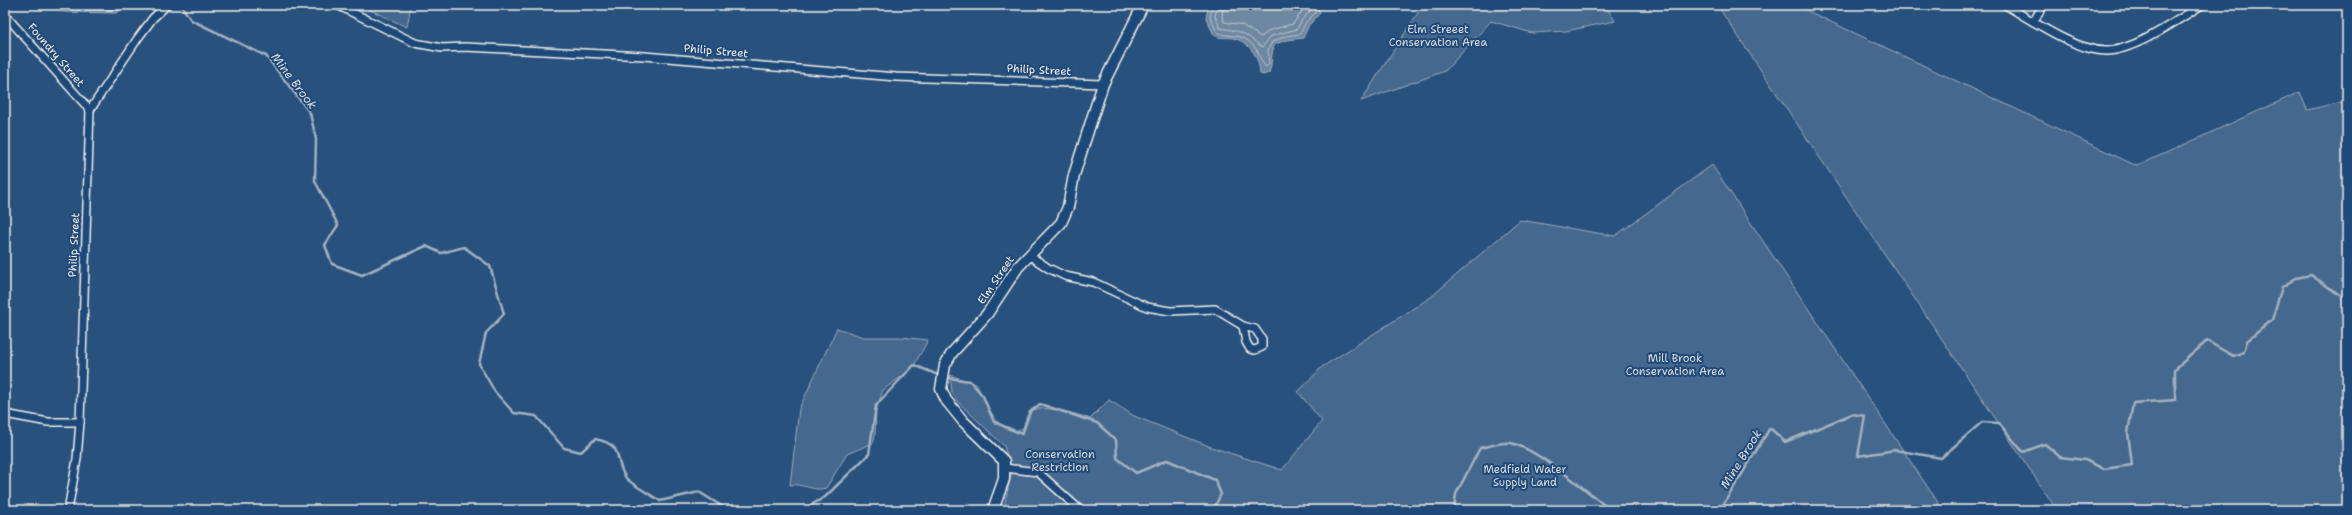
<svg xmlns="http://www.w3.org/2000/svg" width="2352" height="515" viewBox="0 0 2352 515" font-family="'Shantell Sans',sans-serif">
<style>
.green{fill:#45688e;stroke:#9cacbb}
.water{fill:#6e88a2;stroke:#a4b2be}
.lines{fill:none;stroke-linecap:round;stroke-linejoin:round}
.shore{stroke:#bec7cc;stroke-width:1}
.stream{stroke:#a4b2be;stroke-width:2.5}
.street-casing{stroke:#f4f1e8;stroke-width:10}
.secondary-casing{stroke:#f4f1e8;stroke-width:13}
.street{stroke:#1f4a7a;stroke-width:7}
.secondary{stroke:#1f4a7a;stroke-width:10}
.labels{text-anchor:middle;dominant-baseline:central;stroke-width:4;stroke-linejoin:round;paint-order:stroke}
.park-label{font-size:11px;fill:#dadcda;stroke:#1f4a7a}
.street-label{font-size:11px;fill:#f4f1e8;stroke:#1f4a7a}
.water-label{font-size:12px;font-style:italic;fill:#d9dcda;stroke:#1f4a7a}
</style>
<rect width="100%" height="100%" fill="#28517e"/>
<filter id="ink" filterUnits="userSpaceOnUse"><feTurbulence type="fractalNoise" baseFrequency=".025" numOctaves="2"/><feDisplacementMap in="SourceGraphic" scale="8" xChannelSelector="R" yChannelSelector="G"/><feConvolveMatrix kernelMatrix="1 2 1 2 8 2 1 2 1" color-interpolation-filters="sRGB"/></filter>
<g filter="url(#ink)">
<g class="green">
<path d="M359,5H411L407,27Z"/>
<path d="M1423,5H1605L1615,21L1566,31L1532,33L1491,21L1445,71L1361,101Z"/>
<path d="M1717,5H1795L2137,166L2300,92L2307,110L2347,101V510H2057Z"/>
<path d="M1712,165L1943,510H1020L1004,506L1012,471L1004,446L957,401L952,392L950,375L976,384C985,398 999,442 1023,428C1025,422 1026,414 1031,411C1042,404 1079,414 1090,419L1109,400L1134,416L1211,447L1282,470L1322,421L1298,392L1322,367L1431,297L1520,220L1615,236Z"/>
<path d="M837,328L863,337H900L928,340L912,369L883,390L876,411L875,435L873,443L847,454L826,488C814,492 802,483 790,485L799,409Z"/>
</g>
<g class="water">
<path d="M55,5H126L117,13L61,12Z"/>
<path d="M1209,5H1317L1320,13L1309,25L1303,38L1287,40L1275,44C1270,54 1273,63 1269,73L1263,75L1260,74C1259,57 1250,42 1233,38C1226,37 1220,39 1214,35L1206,18Z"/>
</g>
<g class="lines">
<g class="shore">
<path d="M59,5L62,8L116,9L121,5"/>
<path d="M1213,5L1210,17L1217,32C1227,38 1239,32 1252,44C1259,50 1260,62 1266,67L1269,64L1268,50L1272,42L1286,36L1300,34L1306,22L1316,12L1314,5"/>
<path d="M1218,5L1215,16L1220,28C1246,32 1243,33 1262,47L1271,36L1297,29L1302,20L1310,11L1309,5"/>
<path d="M1224,5L1222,16L1224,22L1242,25L1261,37L1270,30L1293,24L1303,10V5"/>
</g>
<g class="stream">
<path d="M181,5L191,20L266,56L310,113L316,139L315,181L338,225L325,245L332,264L362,275L426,246L441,253L464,247L490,266L504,314L486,333L479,364L495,392L514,413L536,416L564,448L581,452L595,439C626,445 613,460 626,478C632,485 652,495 660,501L699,492L728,510"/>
<path d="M948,378L970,381L983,396L994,422L1022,434L1030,412L1040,404L1097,423L1116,440L1117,458L1136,473L1167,460L1215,480L1221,494L1213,510"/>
<path d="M802,510L825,497L869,454L876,405L914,365L938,375"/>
<path d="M1454,510L1456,494L1480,448C1489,447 1502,441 1511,443C1536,449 1589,492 1610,510"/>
<path d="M1720,510L1770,428L1785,442L1852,414L1865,416L1858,456L1895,450L1941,458L1982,422L1999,423L2023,452L2045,444L2060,457L2085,460L2104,469L2132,465L2128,433L2133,403L2175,400V369L2207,341L2233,356L2244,352L2247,341L2272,320L2282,287L2296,278L2311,275L2347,300"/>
</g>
<defs>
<g id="street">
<path d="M337,5L415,43L442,48L465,47L644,56L896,77L1103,84"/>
<path d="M2005,5C2032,20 2075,51 2107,51C2136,50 2177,20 2202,5"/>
<path d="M5,15L90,110"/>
<path d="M2034,21L2043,5"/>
<path d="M1029,255L1048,268L1065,276L1093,282L1147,307L1170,311L1215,309L1243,326L1255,329L1262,339V347L1255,350L1250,349L1246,342L1243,326"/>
<path d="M5,414L48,422H80"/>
<path d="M1005,468L1038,472L1080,510"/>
<path d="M68,510L77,459L80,422L90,110L138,38L153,18L167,5"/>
</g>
<path id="secondary" d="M993,510L1004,479V461L963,421L946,400L941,389L945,365L952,353L987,314L1018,267L1061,223L1068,207L1074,175L1103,84L1143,5"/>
</defs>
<use href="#street" class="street-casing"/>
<use href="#secondary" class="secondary-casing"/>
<use href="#street" class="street"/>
<use href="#secondary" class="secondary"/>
</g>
</g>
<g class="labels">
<g class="park-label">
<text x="1438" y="29">Elm Streeet<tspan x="1438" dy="13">Conservation Area</tspan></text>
<text x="1675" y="358">Mill Brook<tspan x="1675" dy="13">Conservation Area</tspan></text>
<text x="1060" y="454">Conservation<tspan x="1060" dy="13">Restriction</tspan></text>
<text x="1525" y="469">Medfield Water<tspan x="1525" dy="13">Supply Land</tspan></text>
</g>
<g class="street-label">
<text transform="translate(716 51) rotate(5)">Philip Street</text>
<text transform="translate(56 55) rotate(49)">Foundry Street</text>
<text transform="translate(1039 70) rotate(3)">Philip Street</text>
<text transform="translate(74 245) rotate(-87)">Philip Street</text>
<text transform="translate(996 280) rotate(-56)">Elm Street</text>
</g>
<g class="water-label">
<text transform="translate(294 81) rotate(53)">Mine Brook</text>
<text transform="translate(1741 459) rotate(-58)">Mine Brook</text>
</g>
</g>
<rect width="2352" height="515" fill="none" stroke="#1f4a7a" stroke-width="20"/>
<rect x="10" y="10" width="2332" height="495" fill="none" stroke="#f4f1e8" stroke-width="1.5" filter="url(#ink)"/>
</svg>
